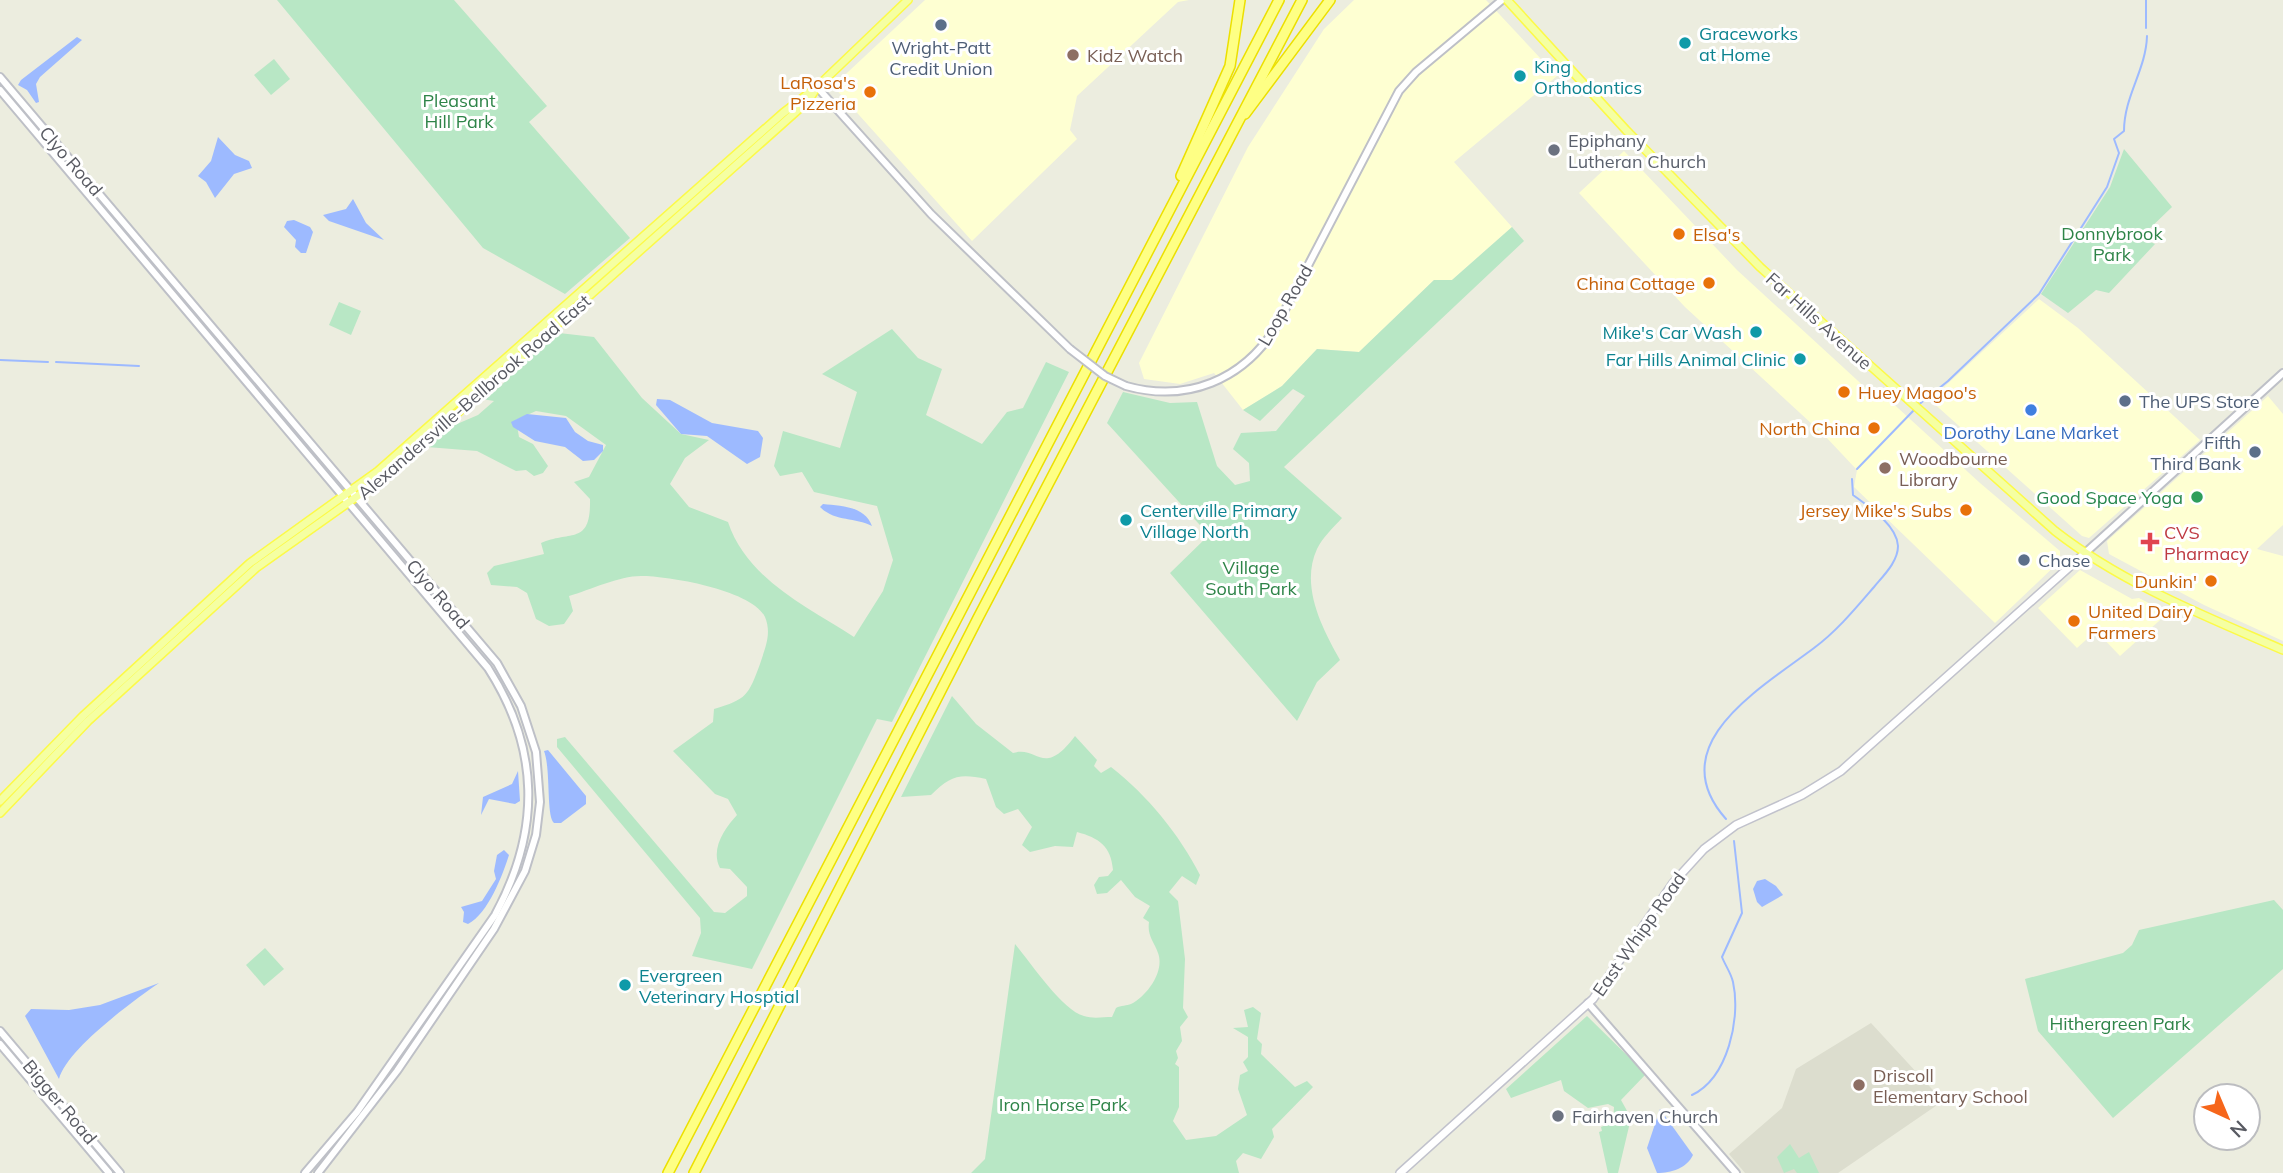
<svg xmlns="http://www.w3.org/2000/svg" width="2283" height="1173" viewBox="0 0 2283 1173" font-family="Mulish,sans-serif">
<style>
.commercial{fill:#feffd2}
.education{fill:#dcddce}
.green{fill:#b8e7c5}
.water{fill:#9dbaff}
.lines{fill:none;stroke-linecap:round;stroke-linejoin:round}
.stream{stroke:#9dbaff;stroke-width:2}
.tertiary-casing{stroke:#bec0c7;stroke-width:10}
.secondary-casing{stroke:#c1c2cc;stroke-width:10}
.primary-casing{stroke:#fcfa48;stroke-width:10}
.motorway-casing{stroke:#ece000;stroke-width:12}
.tertiary{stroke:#fff;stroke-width:6}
.secondary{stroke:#fff;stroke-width:7}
.primary{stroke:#f5ffa2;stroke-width:7}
.motorway{stroke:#feff84;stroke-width:9}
.tertiary-bridge-casing{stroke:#bec0c7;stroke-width:10;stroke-linecap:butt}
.tertiary-bridge{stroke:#fff;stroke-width:6}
.service-dot{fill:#5c6f8a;stroke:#fff;stroke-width:2.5}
.culture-dot{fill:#0f9aa8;stroke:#fff;stroke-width:2.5}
.education-dot{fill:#8d6e63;stroke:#fff;stroke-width:2.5}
.food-dot{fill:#e8710a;stroke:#fff;stroke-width:2.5}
.worship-dot{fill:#6b7280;stroke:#fff;stroke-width:2.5}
.shop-dot{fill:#3f7fe0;stroke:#fff;stroke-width:2.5}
.leisure-dot{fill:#2e9e5b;stroke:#fff;stroke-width:2.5}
.health-dot{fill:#e0444e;stroke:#fff;stroke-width:2.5}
.labels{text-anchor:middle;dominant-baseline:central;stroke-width:6;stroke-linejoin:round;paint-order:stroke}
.culture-label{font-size:18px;fill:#0d838f;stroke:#fff;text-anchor:start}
.service-label{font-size:18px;fill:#4e5e75;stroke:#fff;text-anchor:start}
.education-label{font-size:18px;fill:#785e54;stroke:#fff;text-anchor:start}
.food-label{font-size:18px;fill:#c56008;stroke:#fff;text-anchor:end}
.park-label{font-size:18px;fill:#2e8448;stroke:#fff}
.worship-label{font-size:18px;fill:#5b616d;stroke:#fff;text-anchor:start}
.street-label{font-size:18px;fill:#585a62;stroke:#fff}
.shop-label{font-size:18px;fill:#366cbe;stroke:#fff}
.leisure-label{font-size:18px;fill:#27864d;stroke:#fff;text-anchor:end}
.health-label{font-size:18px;fill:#be3a42;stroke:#fff;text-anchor:start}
</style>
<rect width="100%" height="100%" fill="#eceddf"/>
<g class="commercial">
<path d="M925,0H1189L1178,2L1077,96L1070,130L1077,139L972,241L833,86Z"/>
<path d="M1354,0H1486L1557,76L1454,162L1512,227L1452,280H1434L1359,352L1317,349L1282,386L1243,410L1214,373L1180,384L1144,379L1139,363L1248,147L1324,29Z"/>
<path d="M1624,151L1737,270L1869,391L1887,398L1980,483L2060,551V561L1995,623L1854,487L1857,470L1825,436L1685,307L1579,193Z"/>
<path d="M2039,299L2078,328L2200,440L2089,538L2082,536L1930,400Z"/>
<path d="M2268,396L2283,414V525L2257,549L2283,556V641L2204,605L2109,554L2107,541Z"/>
<path d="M2080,570L2132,599L2139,598L2168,613L2120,656L2096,631L2077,648L2038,608Z"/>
</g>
<path class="education" d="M1871,1023L1943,1101L1838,1173H1745L1729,1154L1782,1108L1796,1069Z"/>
<g class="green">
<path d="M277,0H454L547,106L529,122L630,238L565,294L483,248Z"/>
<path d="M274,59L290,79L271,95L254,75Z"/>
<path d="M2124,149L2172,207L2146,232V240L2155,244L2109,293L2096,290L2068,313L2041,294L2110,187Z"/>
<path d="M1512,227L1524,241L1284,467L1342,518C1334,527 1322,538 1317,549C1300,586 1322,628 1340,660L1317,682L1297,721L1170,573L1209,535L1107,423L1123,392L1170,403L1197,402L1217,466L1235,485L1250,481L1249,463L1233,449L1241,433L1276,431L1305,396L1293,389L1260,421L1243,410L1282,386L1317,349L1359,352L1434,280H1452Z"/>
<path d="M339,302L361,311L351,335L329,325Z"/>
<path d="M892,329L918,358L942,369L926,415L982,444L1007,412L1023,408L1046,362L1069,372L892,722L877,719L752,969L692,956L701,933L700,918L557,747V739L565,737L714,912L725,913L747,896V887L730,869L720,868C710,849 725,828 737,815L728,799L715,794L673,751L713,722L714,709C747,699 748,696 760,664C765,648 772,634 765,617C752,590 669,576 641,576C619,576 590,590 569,596L573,611L564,624L549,626L536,619L527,593L517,587L491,585L487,573L494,566L544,554L541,543C571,530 591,546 590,499L574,482L589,477L606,445L566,416L536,411L516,420L519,437L533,444L548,466L543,473L534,476L526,470L516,471L477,451L427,447L450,427L478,415L494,401L482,399L502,385L511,373L559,333L594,337L642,398L681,434L709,440L685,458L670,484L689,507L728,522C747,579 806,606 854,637L883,591L893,560L877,506L814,492L802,472L780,476L774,466L783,431L840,448L857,392L822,374Z"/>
<path d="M952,696L976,724L1013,753C1038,745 1043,779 1075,736L1097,760L1094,766L1101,773L1111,767C1148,796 1179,834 1200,875L1196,885L1182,876L1169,892L1178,901L1185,959L1183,1008L1188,1017L1180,1027L1182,1041L1176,1051L1178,1058L1175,1064L1179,1067V1107L1173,1121L1186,1140L1216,1136L1247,1115L1238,1089L1240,1075L1248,1071L1243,1062L1248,1057V1037L1233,1028L1248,1027L1244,1010L1253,1007L1261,1013L1257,1039L1262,1044L1261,1054L1295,1087L1307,1081L1313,1087L1272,1129L1274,1137L1261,1159L1243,1153L1236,1161L1239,1173H971L985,1159L1015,944C1031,963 1062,1010 1084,1016C1093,1019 1103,1017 1112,1017L1116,1008C1121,1005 1127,1006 1131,1004C1147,996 1165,971 1158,953C1154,941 1147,936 1149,922L1143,918L1150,906L1135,897L1121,880L1107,893L1097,894L1094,885L1099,877L1108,876L1113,870C1111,846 1099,838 1077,832L1073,847L1055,846L1030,852L1022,845L1032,827L1018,809L1004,814L996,807L986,779C959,773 950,776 931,795L901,797Z"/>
<path d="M2274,900L2283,910V969L2113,1118L2038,1031L2025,979L2123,953L2132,945L2139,930Z"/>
<path d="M265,948L284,969L264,986L246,965Z"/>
<path d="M1587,1016L1646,1074L1621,1100L1631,1118L1618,1173H1608L1599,1132L1602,1131L1601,1127L1613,1122L1614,1107L1608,1104L1588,1108L1564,1091L1561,1080L1511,1098L1506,1089Z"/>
<path d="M1790,1144L1799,1158L1809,1152L1819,1173H1797L1794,1169L1784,1173L1777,1157Z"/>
</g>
<g class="water">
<path d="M77,37L82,40L40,77L36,84L39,102L36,103L27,90L18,85L21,80Z"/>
<path d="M218,137L235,155L249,161L252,168L234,174L215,198L206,182L198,176L211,161Z"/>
<path d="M353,199L366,223L384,240L329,221L323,215L346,209Z"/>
<path d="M294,220L310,227L313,232L306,253H301L295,247L296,240L284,227L287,221Z"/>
<path d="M657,399L670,400L712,423L758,431L763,438L760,457L747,464L707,436L681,434L656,405Z"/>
<path d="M527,414L566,418L575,432L588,441L603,445V451L594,460L583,461L565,447L535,441L513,427L511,422Z"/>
<path d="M823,504C841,506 865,506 872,526C855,517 835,522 820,507Z"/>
<path d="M548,750L586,796V804L561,823H554C546,816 551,769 544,751Z"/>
<path d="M518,771L520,801L515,804L489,799L481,815L483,797L512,784Z"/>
<path d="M504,850L509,855C503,874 488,914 468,924L463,922L464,912L461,907L482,901L496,879L494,871L497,855Z"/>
<path d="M1765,879L1776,886L1783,895L1762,907L1757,902L1753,889L1757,881Z"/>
<path d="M159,983C133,1001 67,1049 59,1079L25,1016L31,1009L69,1010L100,1005Z"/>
<path d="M1660,1109L1693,1155C1687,1168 1671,1173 1657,1173L1647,1148Z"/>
</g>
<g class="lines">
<g class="stream">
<path d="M2146,28V0"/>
<path d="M0,360L48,362"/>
<path d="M56,362L139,366"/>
<path d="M1917,406L1948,381L2039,294L2107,187L2119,153L2114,139L2124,131C2124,96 2146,70 2147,36"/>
<path d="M1857,469L1914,410"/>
<path d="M1726,819C1660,745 1761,688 1814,648C1837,631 1855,609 1874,587C1883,576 1898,562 1898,546C1897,525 1868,506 1853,495L1852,479"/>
<path d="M1692,1095C1728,1078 1741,1018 1733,982C1731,973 1725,965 1722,957L1742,913L1734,841"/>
</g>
<defs>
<g id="tertiary">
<path d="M0,77L497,663L521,706L536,752L540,802L536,835L525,871L494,929L397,1071L318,1173"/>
<path d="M817,87L931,214L1070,349"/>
<path d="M0,90L488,668C540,749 541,830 495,915L357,1112L305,1173"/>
<path d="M1126,386C1187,403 1243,380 1276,327L1399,91L1416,72L1502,0"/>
<path d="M2084,554L2283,373"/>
<path d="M1588,1003L1736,1173"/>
<path d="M0,1031L120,1173"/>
<path d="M0,1044L109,1173"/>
</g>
<path id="secondary" d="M1400,1173L1593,999L1673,883L1704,849L1736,825L1802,795L1841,771L2084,554"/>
<g id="primary">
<path d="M1507,0L1626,130L1760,267L2055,531C2123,584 2205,616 2283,650"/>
<path d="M0,801L83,716L250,563L378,471L783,113L817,87L908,0"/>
<path d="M0,813L88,721L256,568L390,473L808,101L815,90"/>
</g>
<g id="motorway">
<path d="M1245,114L1330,0"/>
<path d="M1181,176L1230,66L1240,0"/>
<path d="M668,1173L1279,0"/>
<path d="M694,1173L978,618L1302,0"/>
</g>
</defs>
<use href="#tertiary" class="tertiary-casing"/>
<use href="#secondary" class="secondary-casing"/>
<use href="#primary" class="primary-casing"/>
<use href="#motorway" class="motorway-casing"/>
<use href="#tertiary" class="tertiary"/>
<use href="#secondary" class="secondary"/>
<use href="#primary" class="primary"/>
<use href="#motorway" class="motorway"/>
<defs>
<path id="tertiary-bridge" d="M1070,349L1105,376L1126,386"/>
</defs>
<use href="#tertiary-bridge" class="tertiary-bridge-casing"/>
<use href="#tertiary-bridge" class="tertiary-bridge"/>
</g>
<g class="service-dot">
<circle cx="941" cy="25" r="7"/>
<circle cx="2125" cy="401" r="7"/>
<circle cx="2255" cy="452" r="7"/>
<circle cx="2024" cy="560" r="7"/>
</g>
<g class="culture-dot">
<circle cx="1685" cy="43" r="7"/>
<circle cx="1520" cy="76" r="7"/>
<circle cx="1756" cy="332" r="7"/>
<circle cx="1800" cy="359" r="7"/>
<circle cx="1126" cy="520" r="7"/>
<circle cx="625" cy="985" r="7"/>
</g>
<g class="education-dot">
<circle cx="1073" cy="55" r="7"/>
<circle cx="1885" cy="468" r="7"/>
<circle cx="1859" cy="1085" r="7"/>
</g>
<g class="food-dot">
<circle cx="870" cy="92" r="7"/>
<circle cx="1679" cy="234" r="7"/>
<circle cx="1709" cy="283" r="7"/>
<circle cx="1844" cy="392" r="7"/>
<circle cx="1874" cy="428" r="7"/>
<circle cx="1966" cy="510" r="7"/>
<circle cx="2211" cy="581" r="7"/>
<circle cx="2074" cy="621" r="7"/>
</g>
<g class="worship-dot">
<circle cx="1554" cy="150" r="7"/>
<circle cx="1558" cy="1116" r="7"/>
</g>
<circle class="shop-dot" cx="2031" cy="410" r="7"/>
<circle class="leisure-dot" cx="2197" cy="497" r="7"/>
<path class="health-dot" d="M2146.5 531.5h7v7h7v7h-7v7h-7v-7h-7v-7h7z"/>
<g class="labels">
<g class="culture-label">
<text x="1699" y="33">Graceworks<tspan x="1699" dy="21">at Home</tspan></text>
<text x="1534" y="66">King<tspan x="1534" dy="21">Orthodontics</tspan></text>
<text x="1742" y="332" text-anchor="end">Mike's Car Wash</text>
<text x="1786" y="359" text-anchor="end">Far Hills Animal Clinic</text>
<text x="1140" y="510">Centerville Primary<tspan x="1140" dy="21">Village North</tspan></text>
<text x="639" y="975">Evergreen<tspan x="639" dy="21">Veterinary Hosptial</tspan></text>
</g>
<g class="service-label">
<text x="941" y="47" text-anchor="middle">Wright-Patt<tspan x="941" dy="21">Credit Union</tspan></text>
<text x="2139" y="401">The UPS Store</text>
<text x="2241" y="442" text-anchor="end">Fifth<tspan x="2241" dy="21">Third Bank</tspan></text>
<text x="2038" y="560">Chase</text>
</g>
<g class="education-label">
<text x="1087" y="55">Kidz Watch</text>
<text x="1899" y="458">Woodbourne<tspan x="1899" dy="21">Library</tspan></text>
<text x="1873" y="1075">Driscoll<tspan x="1873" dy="21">Elementary School</tspan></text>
</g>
<g class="food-label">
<text x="856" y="82">LaRosa's<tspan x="856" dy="21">Pizzeria</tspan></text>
<text x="1693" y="234" text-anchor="start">Elsa's</text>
<text x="1695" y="283">China Cottage</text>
<text x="1858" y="392" text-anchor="start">Huey Magoo's</text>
<text x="1860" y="428">North China</text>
<text x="1952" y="510">Jersey Mike's Subs</text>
<text x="2197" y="581">Dunkin'</text>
<text x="2088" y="611" text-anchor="start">United Dairy<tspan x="2088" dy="21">Farmers</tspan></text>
</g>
<g class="park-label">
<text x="459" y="100">Pleasant<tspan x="459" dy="21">Hill Park</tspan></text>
<text x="2112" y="233">Donnybrook<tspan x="2112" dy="21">Park</tspan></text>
<text x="1251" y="567">Village<tspan x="1251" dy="21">South Park</tspan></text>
<text x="2120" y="1023">Hithergreen Park</text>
<text x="1063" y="1104">Iron Horse Park</text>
</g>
<g class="worship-label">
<text x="1568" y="140">Epiphany<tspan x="1568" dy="21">Lutheran Church</tspan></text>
<text x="1572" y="1116">Fairhaven Church</text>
</g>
<g class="street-label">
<text transform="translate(71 161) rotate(49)">Clyo Road</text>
<text transform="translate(1285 305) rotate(-60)">Loop Road</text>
<text transform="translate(1819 321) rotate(42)">Far Hills Avenue</text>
<text transform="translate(474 397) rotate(-41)">Alexandersville-Bellbrook Road East</text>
<text transform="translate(438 594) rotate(49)">Clyo Road</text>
<text transform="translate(1639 934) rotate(-55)">East Whipp Road</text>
<text transform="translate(60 1102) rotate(50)">Bigger Road</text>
</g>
<g class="shop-label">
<text x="2031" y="432">Dorothy Lane Market</text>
</g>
<g class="leisure-label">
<text x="2183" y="497">Good Space Yoga</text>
</g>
<g class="health-label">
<text x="2164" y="532">CVS<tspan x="2164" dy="21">Pharmacy</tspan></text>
</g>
</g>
<g transform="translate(2227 1117) rotate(136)"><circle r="33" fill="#ffffff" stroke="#bcbdc0" stroke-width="2"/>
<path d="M0-5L12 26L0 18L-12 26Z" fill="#f6661b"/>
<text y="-10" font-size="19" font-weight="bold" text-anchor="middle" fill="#585a62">N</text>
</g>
</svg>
